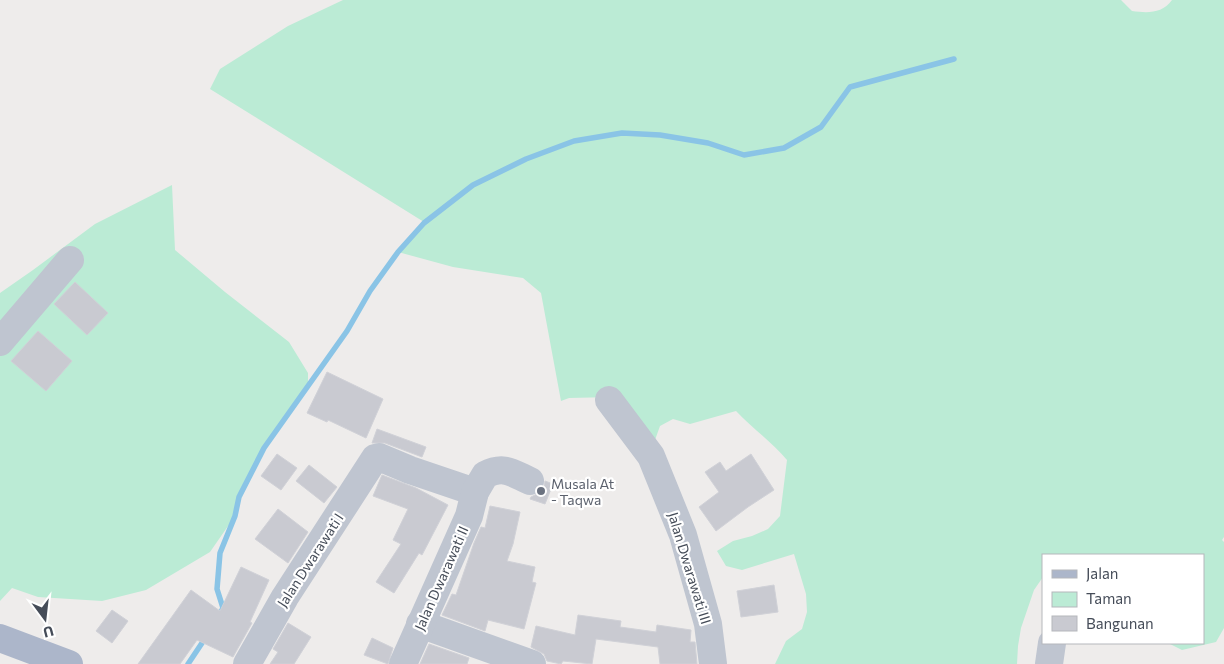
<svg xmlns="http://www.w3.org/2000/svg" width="1224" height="664" viewBox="0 0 1224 664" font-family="Commissioner,sans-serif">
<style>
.green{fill:#bbebd5}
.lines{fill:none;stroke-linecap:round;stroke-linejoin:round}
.stream{stroke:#8ac4e6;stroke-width:5.5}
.building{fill:#c9cad1;stroke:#d0d1d7}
.minor{stroke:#bfc5d0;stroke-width:28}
.major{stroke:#acb6ca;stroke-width:28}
.worship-dot{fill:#6b7280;stroke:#fff;stroke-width:2}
.labels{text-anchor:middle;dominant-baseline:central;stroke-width:4.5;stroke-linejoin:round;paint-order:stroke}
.worship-label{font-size:14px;fill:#5b616d;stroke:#fff;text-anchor:start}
.street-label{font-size:14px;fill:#454c58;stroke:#fff}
</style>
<rect width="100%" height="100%" fill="#eeeceb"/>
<g class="green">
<path d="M343,0H1121L1132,11C1147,13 1162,14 1172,0H1224V537L1222,540L1224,542V628L1216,642L1182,650L1168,643H1203V555H1043V577L1034,590L1021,628L1018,646L1017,664H775L786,641L802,629L807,612L806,594L794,554L742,570L726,566L717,551L733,541L752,536L768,529L780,516L787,460C772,442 752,428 736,411L690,424L673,419L660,426L655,440L613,397L569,398L561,401L541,293L523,278L453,267L398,252L424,222L210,89L220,69L288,26Z"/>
<path d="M172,185L175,250L225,292L289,342L308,373V383L264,448L239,497L235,516L210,552L146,590L102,601L38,597L12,588L0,601V293L33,270L95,224Z"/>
</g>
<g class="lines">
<g class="stream">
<path d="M221,612L223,608L217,589L220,553L235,516L239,497L264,448L347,331L370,291L398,252L424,223L473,185L526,159L574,141L622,133L660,135L708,143L744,155L784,148L821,127L850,87L954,59"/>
<path d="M188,664L206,637"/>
</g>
</g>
<g class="building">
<path d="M75,282L108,313L87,335L54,304Z"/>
<path d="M38,331L72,361L46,391L11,361Z"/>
<path d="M327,372L383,399L366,438L328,420L327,422L307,413Z"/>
<path d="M377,429L426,447L422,457L385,443H372Z"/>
<path d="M277,454L297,468L281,490L261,476Z"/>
<path d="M751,454L774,490L748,507L716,531L699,507L719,492L705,472L720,462L726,471Z"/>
<path d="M309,465L337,487L324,503L296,481Z"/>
<path d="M382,475L416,488L448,505L422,555L419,553L394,593L376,582L401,544L393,540L408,509L373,496Z"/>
<path d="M545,481L553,484L545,504L530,499L531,497L539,493L544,488Z"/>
<path d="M490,506L520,512L513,544L507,561L535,567L532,582L536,583L524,629L488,620L485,631L442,615L452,594L456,595L474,543L481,527L485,528Z"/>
<path d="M278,509L308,532L288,563L255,539Z"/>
<path d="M241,567L269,580L250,622L252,623L233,657L197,640L180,664H138L191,590L220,611Z"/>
<path d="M774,585L778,612L741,617L737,591Z"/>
<path d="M112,610L128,621L112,643L96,631Z"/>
<path d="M578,615L621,621L620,627L656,632L657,625L691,630L690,642H695L697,664H660L658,647L596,639L592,664L563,661L561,664L547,661L544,654L531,647L536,626L575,635Z"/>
<path d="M288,623L311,637L294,664H270L278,652L273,649Z"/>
<path d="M372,638L393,648L388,664L364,655Z"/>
<path d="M429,644L469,658L467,664H420Z"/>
</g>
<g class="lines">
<g class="minor">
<path d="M0,342L70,260"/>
<path d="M609,400L651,456L683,535L708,624L713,664"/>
<path d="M420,624L532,664"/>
<path d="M247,664L285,597L375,458L379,457L410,470L475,492"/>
<path d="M403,664L469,516L475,492L485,475C504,465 512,473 530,481"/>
<path d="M1049,664L1052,643"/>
</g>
<path class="major" d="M0,638L69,664"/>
</g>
<circle class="worship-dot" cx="541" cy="491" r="5"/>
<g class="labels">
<g class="worship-label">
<text x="551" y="483">Musala At<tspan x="551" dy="16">- Taqwa</tspan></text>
</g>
<g class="street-label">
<text transform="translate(310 560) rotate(-57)">Jalan Dwarawati I</text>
<text transform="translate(690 568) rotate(73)">Jalan Dwarawati III</text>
<text transform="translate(441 578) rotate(-66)">Jalan Dwarawati II</text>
</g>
</g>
<rect x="1042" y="554" width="162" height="90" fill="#ffffff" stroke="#b5b7bc"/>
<rect x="1052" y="570" width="25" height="8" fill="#acb6ca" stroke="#b5b7bc"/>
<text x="1086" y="579" font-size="15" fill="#454c58">Jalan</text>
<rect x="1052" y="592" width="25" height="15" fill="#bbebd5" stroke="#b5b7bc"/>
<text x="1086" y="604" font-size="15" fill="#454c58">Taman</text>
<rect x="1052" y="616" width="25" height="15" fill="#c9cad1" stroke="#b5b7bc"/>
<text x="1086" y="629" font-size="15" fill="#454c58">Bangunan</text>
<g transform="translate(45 619) rotate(165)" stroke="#ffffff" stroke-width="4" paint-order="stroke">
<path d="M0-4L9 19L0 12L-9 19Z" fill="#454c58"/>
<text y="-8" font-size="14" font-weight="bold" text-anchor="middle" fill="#454c58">U</text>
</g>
</svg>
